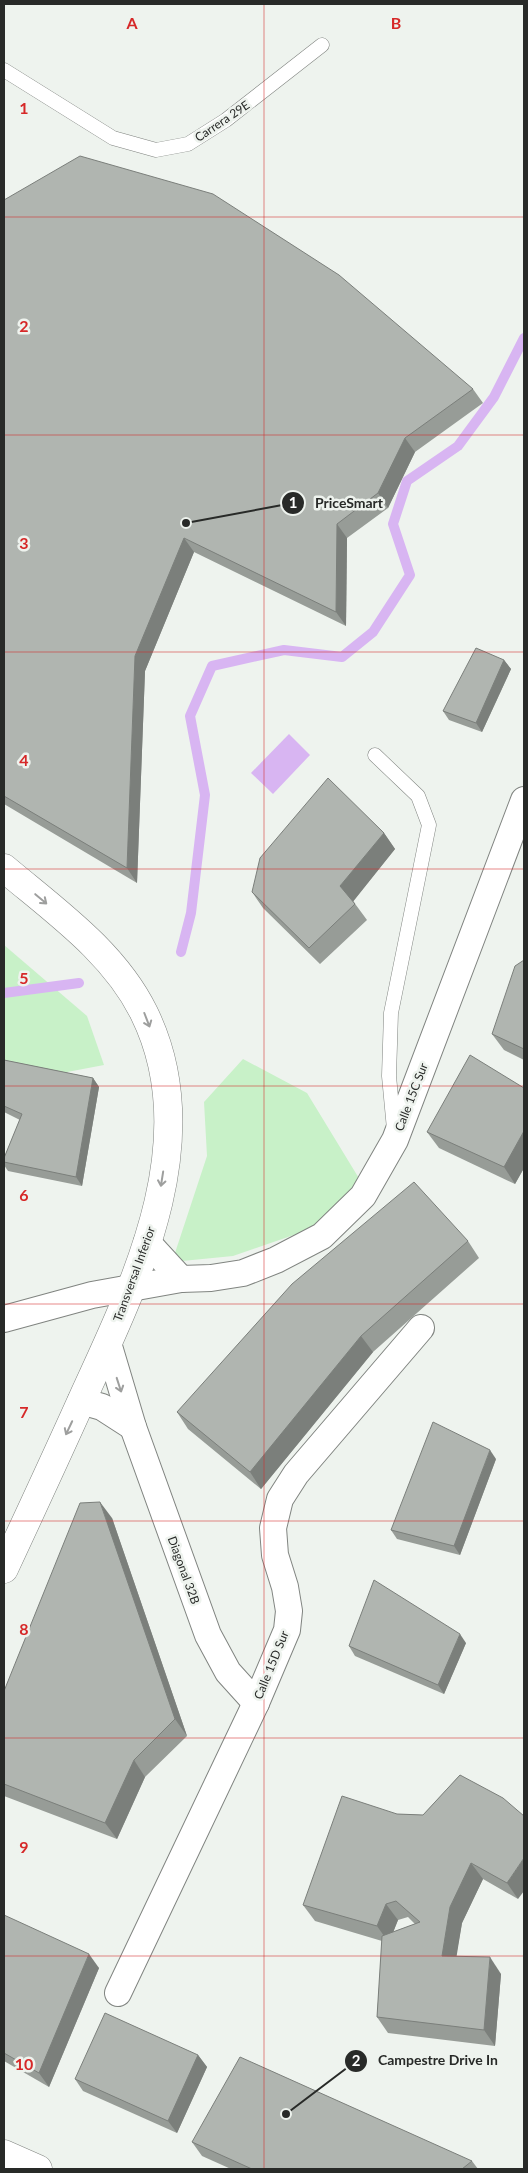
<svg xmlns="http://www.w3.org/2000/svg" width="528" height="2173" viewBox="0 0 528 2173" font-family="Lato,sans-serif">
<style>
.green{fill:#c8f1c8}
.water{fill:#d8b5f2}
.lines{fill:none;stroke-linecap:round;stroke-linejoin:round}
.stream{stroke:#d8b5f2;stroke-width:10}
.lane-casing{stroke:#808480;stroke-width:15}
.street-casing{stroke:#808480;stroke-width:28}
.secondary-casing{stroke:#808480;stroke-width:29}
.lane{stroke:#fff;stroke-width:14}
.street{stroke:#fff;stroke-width:26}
.secondary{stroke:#fff;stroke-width:28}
.wall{fill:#979c97;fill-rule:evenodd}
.shaded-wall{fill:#7b7f7b}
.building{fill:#b0b5b0;stroke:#7b7f7b}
.oneway{stroke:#9e9f9e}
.grid{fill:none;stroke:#d62828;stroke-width:1;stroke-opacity:0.55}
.labels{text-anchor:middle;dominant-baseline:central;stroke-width:5;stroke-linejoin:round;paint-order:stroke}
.street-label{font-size:12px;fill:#282a28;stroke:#eef3ee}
.grid-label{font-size:16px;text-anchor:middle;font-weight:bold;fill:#d62828;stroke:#eef3ee;stroke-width:5;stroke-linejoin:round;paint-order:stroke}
.leader{fill:none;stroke:#282a28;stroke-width:2}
.callout-dot{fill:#282a28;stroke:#eef3ee;stroke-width:2}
.mark-label{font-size:15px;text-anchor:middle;font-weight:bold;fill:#fff}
.callout-label{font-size:14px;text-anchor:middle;font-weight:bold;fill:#282a28;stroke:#eef3ee;stroke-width:5;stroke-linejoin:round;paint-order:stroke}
</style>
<rect width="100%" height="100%" fill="#eef3ee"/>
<g class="green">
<path d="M4,945L87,1016L104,1065L4,1084Z"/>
<path d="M243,1059L307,1093L360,1180L311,1229L233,1256L172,1262L207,1156L204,1102Z"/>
</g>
<path class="water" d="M289,734L310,755L273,794L251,773Z"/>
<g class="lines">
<g class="stream">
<path d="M181,952L191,913L205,795L190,716L212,666L284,650L342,657L373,632L410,575L393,524L407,481L458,446L494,397L524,338"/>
<path d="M4,993L79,983"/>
</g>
<defs>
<g id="lane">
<path d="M4,70L113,138L156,150L188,144L226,120L322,45"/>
<path d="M375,755L418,796L429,825L391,1013L389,1076L394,1129"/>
</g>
<g id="street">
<path d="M147,1242L181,1279"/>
<path d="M4,1319L92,1295L181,1279L211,1278L243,1273L276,1260L322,1236L363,1196L395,1140L524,800"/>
<path d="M108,1343L133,1427L208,1635L228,1672L256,1703"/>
<path d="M81,1401L102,1407L133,1427"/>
<path d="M118,1993L256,1703L287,1630L289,1611L285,1587L275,1555L273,1528L280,1499L296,1474L421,1328"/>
</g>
<g id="secondary">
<path d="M4,868C55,911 114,952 144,1013C206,1138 137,1280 84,1395C58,1453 31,1511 4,1569"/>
<path d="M4,2154L38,2169"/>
</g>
</defs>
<use href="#lane" class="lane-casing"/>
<use href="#street" class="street-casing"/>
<use href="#secondary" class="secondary-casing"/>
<use href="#lane" class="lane"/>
<use href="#street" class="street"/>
<use href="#secondary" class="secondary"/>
</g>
<g class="wall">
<path d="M4,200L473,389L483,403L415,452L388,508L347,538L346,626L194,552L145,671L137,883L4,804Z"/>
<path d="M504,660L511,669L482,732L449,720L443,711Z"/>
<path d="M384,833L395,849L353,901L367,920L320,964L263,908L252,892Z"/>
<path d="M524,960V1060L504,1050L492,1034Z"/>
<path d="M4,1060L93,1078L99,1087L82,1186L8,1171L4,1165V1158L20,1120L4,1112Z"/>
<path d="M524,1088V1168L515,1184L439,1148L427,1132Z"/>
<path d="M468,1241L479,1258L373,1352L261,1489L188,1429L177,1412Z"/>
<path d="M496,1459L460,1555L397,1539L391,1530Z"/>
<path d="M112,1518L187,1736L145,1777L117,1839L4,1796V1691Z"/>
<path d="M466,1643L444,1694L355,1656L349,1646Z"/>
<path d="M460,1775L518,1899L483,1879L462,1923L456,1956L501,1974L495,2046L388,2033L377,2017L382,1941L315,1921L303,1905L397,1814L423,1815ZM408,1917L415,1924L393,1932L398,1920Z"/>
<path d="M4,1915L99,1968L49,2087L4,2061Z"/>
<path d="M198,2055L207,2067L177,2133L83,2091L75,2079Z"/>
<path d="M192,2142L472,2161L478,2169H231L202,2156Z"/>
</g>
<g class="shaded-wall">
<path d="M405,438L415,452L388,508L378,493Z"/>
<path d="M337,524L347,538L346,626L336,612Z"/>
<path d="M184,538L194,552L145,671L137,883L127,868L135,656Z"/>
<path d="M504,660L511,669L482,732L476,723Z"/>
<path d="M384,833L395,849L352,903L340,886Z"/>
<path d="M93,1078L99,1087L82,1186L76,1177Z"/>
<path d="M524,1131V1168L515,1184L504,1167Z"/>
<path d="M361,1336L373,1352L261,1489L250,1472Z"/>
<path d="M490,1450L496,1459L460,1555L454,1546Z"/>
<path d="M100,1502L112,1518L187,1736L175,1719Z"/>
<path d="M460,1634L466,1643L444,1694L438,1685Z"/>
<path d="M134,1760L145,1777L117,1839L105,1823Z"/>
<path d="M524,1858V1891L518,1899L507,1883Z"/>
<path d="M471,1863L483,1879L462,1923L454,1972L442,1956L450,1907Z"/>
<path d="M386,1904L398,1920L389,1943L377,1926Z"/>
<path d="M89,1954L99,1968L49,2087L39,2073Z"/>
<path d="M490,1957L501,1974L495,2046L484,2030Z"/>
<path d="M198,2055L207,2067L177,2133L168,2121Z"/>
</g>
<g class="building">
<path d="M80,156L213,194L339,275L473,389L405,438L378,493L337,524L336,612L184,538L135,656L127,868L4,796V200Z"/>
<path d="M476,648L504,660L476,723L443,711Z"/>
<path d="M328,778L384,833L340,886L355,904L309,948L252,892L260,858Z"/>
<path d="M524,960V1049L492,1034L515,966Z"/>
<path d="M470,1055L524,1088V1131L504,1167L427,1132Z"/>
<path d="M4,1060L93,1078L76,1177L4,1162V1158L22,1114L4,1106Z"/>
<path d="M414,1182L468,1241L361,1336L250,1472L177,1412L292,1284Z"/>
<path d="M433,1422L490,1450L454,1546L391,1530Z"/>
<path d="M100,1502L175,1719L134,1760L105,1823L4,1784V1691L80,1503Z"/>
<path d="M374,1580L460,1634L438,1685L349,1646Z"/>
<path d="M460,1775L503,1798L524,1816V1858L507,1883L471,1863L450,1907L442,1956L490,1957L484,2030L377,2017L382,1936L420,1922L396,1901L386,1904L377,1926L303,1905L342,1796L397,1814L423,1815Z"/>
<path d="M4,1915L89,1954L39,2073L4,2053Z"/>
<path d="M105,2013L198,2055L168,2121L75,2079Z"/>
<path d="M240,2057L472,2161L462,2169H252L192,2142Z"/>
</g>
<defs><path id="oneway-shaft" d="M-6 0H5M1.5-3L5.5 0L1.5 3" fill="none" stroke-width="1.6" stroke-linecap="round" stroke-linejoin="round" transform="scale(1.25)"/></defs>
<g class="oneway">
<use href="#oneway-shaft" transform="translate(41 899) rotate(40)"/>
<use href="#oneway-shaft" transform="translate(147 1020) rotate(69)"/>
<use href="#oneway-shaft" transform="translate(162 1179) rotate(99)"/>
<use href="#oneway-shaft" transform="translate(119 1385) rotate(72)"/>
<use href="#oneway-shaft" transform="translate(69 1428) rotate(115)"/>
</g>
<path class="grid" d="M264,4V2169M4,217H524M4,435H524M4,652H524M4,869H524M4,1086H524M4,1304H524M4,1521H524M4,1738H524M4,1956H524"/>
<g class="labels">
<g class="street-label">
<text transform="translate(222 121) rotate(-34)">Carrera 29E</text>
<text transform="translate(411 1097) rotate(-69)">Calle 15C Sur</text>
<text transform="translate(134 1274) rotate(-70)">Transversal Inferior</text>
<text transform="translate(184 1570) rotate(70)">Diagonal 32B</text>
<text transform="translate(271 1665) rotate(-68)">Calle 15D Sur</text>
</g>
</g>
<g class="grid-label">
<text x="132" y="29">A</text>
<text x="396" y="29">B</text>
<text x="24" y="114">1</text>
<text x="24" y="332">2</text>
<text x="24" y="549">3</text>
<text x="24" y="766">4</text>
<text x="24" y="984">5</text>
<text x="24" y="1201">6</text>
<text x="24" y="1418">7</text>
<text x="24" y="1635">8</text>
<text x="24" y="1853">9</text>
<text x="24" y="2070">10</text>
</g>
<path class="leader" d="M186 523L293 503M286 2114L356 2061"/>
<g class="callout-dot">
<circle cx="186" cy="523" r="5"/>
<circle cx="286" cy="2114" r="5"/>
<circle cx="293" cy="503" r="12"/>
<circle cx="356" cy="2061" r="12"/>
</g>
<g class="mark-label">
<text x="293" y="508">1</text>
<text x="356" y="2066">2</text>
</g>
<g class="callout-label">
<text x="349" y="508">PriceSmart</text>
<text x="438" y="2065">Campestre Drive In</text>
</g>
<rect width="528" height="2173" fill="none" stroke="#282a28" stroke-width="10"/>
</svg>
